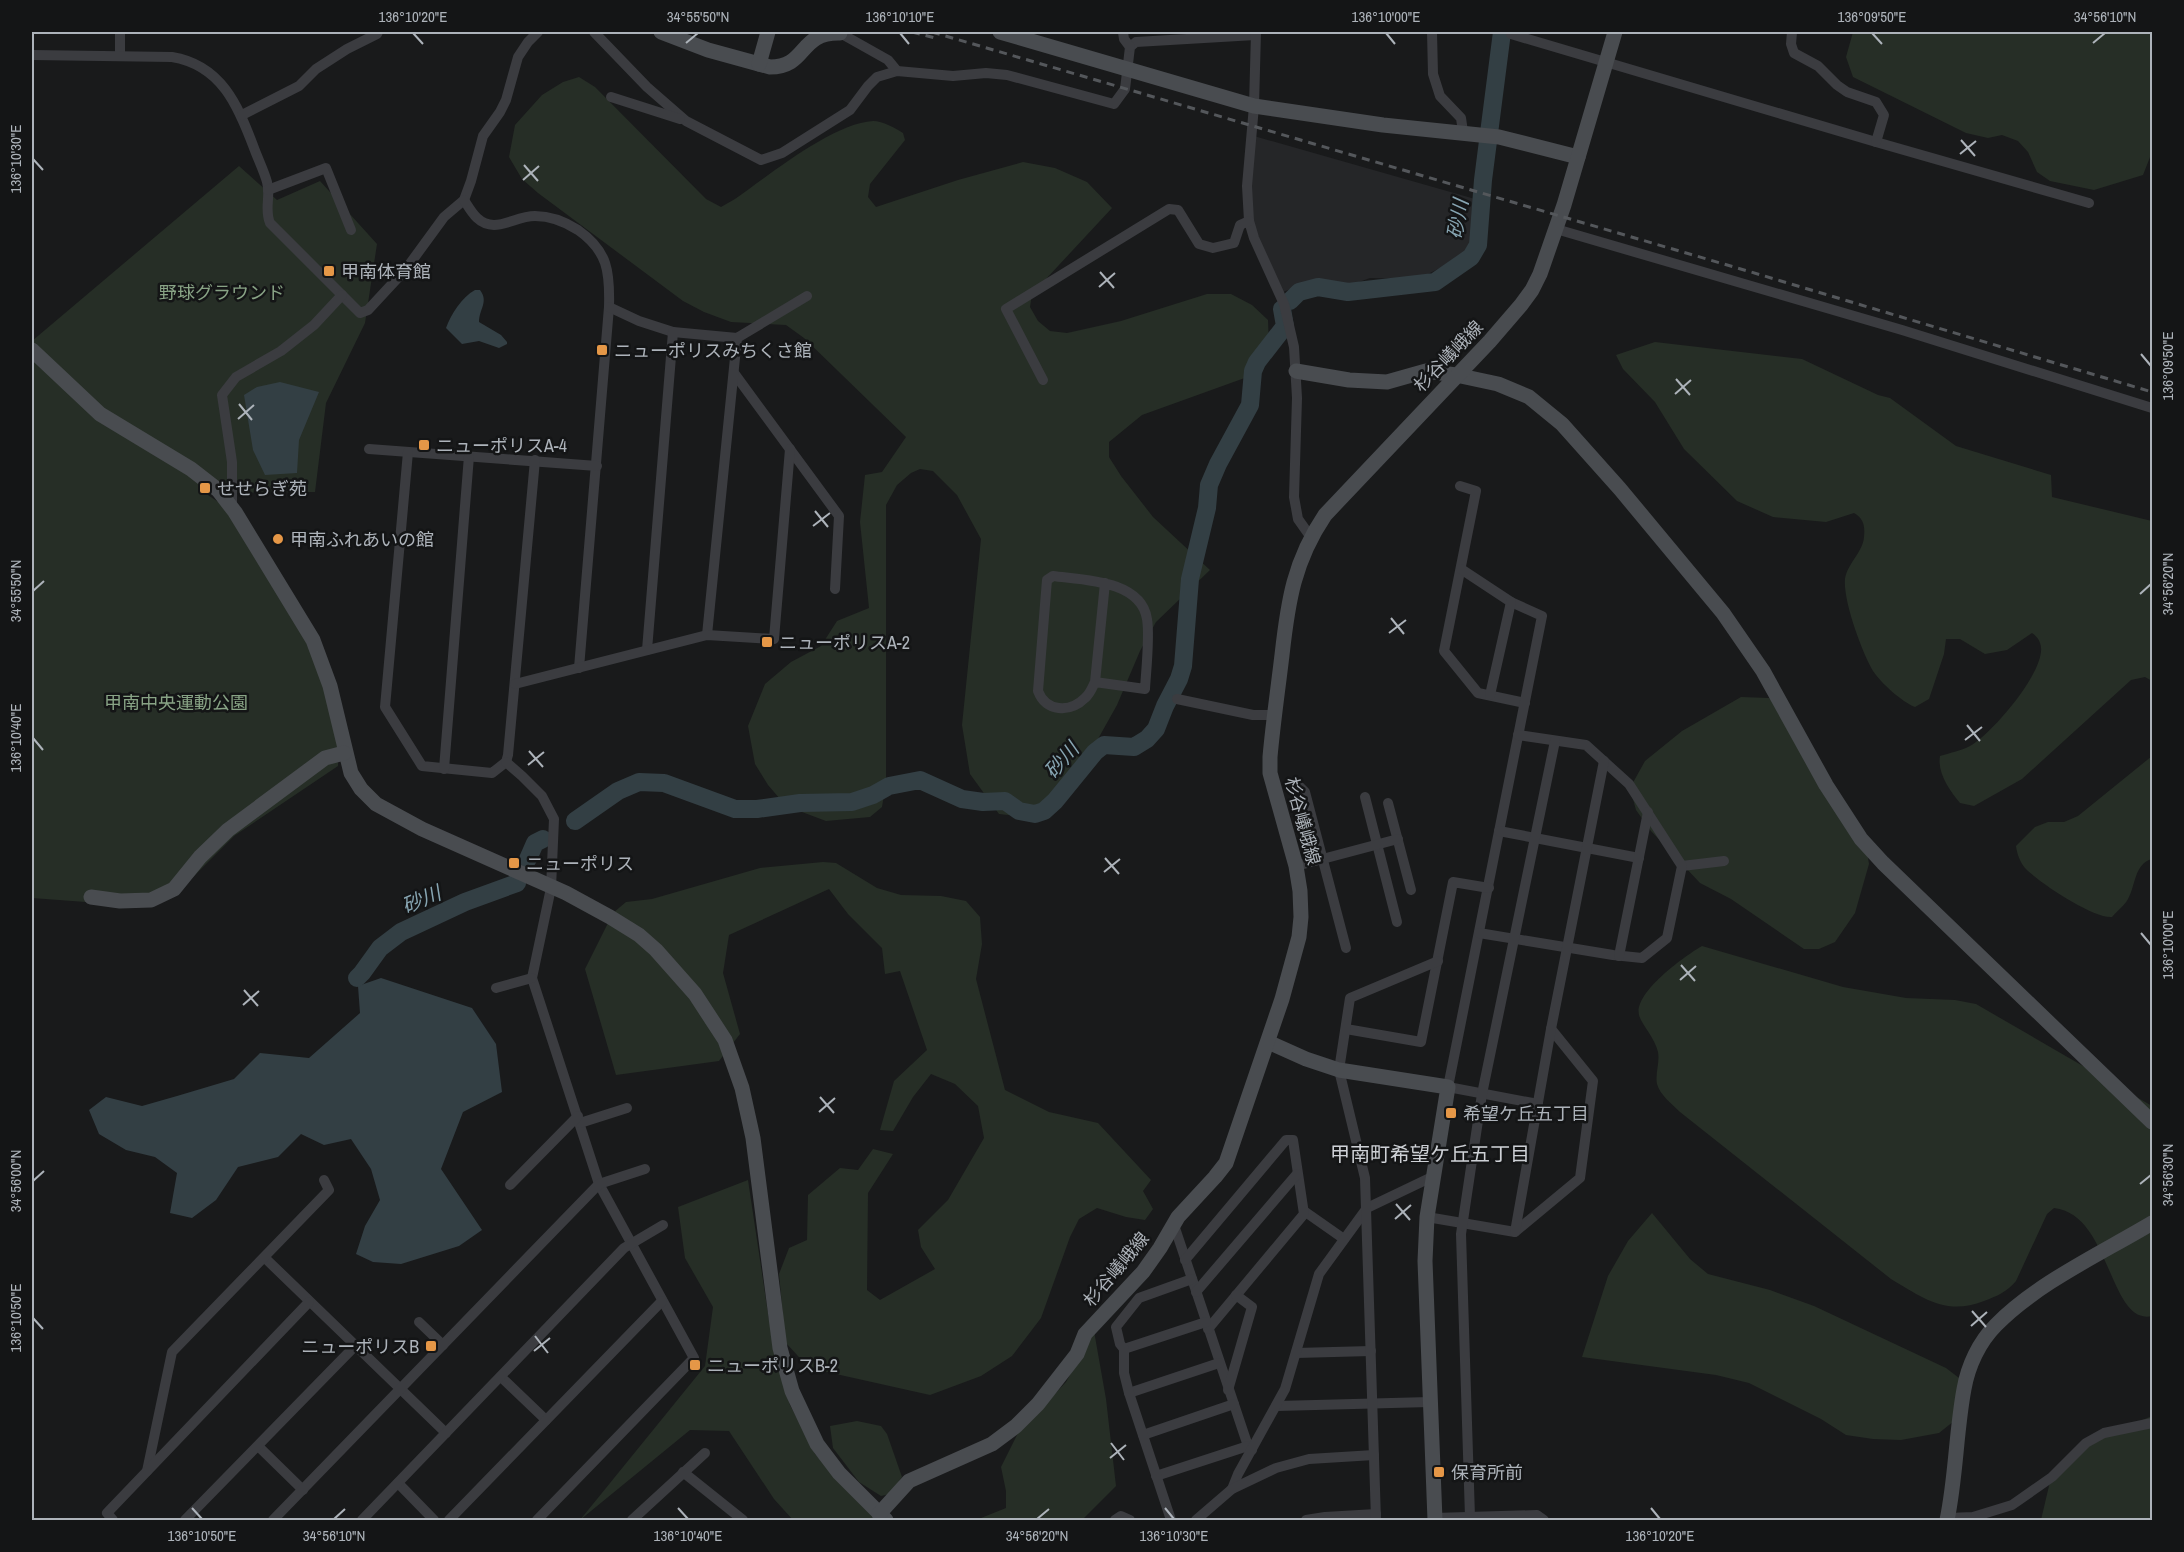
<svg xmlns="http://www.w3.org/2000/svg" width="2184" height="1552" viewBox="0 0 2184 1552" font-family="'Archivo Narrow','Noto Sans JP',sans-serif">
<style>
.built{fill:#252628}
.green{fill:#262e26}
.water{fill:#333f44}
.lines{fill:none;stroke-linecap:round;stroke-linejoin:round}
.river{stroke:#333f44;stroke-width:18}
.street{stroke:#3b3c40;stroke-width:10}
.secondary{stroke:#494c50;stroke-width:15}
.rail{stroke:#54575b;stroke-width:3;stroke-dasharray:8 6;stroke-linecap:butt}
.ticks{fill:none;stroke:#adb3ba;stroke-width:2}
.poi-dot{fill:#e59747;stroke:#141516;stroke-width:2}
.labels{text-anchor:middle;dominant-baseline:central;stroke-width:5;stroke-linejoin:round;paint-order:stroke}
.poi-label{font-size:18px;fill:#adb3ba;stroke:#141516;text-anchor:start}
.park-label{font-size:18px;fill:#88a385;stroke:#141516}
.street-label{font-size:18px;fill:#adb3ba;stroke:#141516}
.water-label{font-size:20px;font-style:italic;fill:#87a5b2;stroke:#141516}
.neighbourhood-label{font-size:20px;fill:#ced1d6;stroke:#141516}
.neatline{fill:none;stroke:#adb3ba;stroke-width:2}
.ticks-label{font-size:15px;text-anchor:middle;fill:#adb3ba}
</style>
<rect width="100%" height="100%" fill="#191a1b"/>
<path class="built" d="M1254,136L1475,199L1472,243L1462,257L1418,279L1370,278L1348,286L1313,280L1283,292L1256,234L1249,201Z"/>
<g class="green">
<path d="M1853,32H2152V152L2143,175L2094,190L2050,181L2037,172L2028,152L2018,141L2002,135L1988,138L1966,133L1853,77L1846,57Z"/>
<path d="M579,77L595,87L706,199L721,207L735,199C768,176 833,123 873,121C883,121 895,128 903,133L905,140L870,184L868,197L876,207L958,180L1023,162L1055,168L1087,182L1112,208L1032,294L1030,307L1038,321L1050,331L1067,333L1121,321L1207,294H1231L1252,305L1268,320L1269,346L1265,365L1253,375L1142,415L1109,442V457L1121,476L1153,517L1210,570L1156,622L1140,651L1117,705L1075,780L1044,805L1017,816L999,814L970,774L962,725L981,539L957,495L933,471L920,469L911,473L897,485L886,505V783L882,807L870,817L826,821L786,806L768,785L755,764L748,726L765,684L791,662L821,646L837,621L869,608L860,522L865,475L882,472L906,437L804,338L786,325L731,322L704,312L683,301L538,193L522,179L509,157L515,125L542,95L563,82Z"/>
<path d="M239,166L277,200L320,181L377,244L365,323L326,403L315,492L205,493L224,506C273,585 339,668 338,766L234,836L184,886L99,903L32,898V341Z"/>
<path d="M1655,342L1802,359L1878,395L1890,398L1956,446L2051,475L2052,497L2152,521V681L2145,677L2131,680L2022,779L1974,806L1960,803C1950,791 1937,773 1940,756C1949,753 1961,751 1970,746C1991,735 2050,667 2040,643C2039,639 2035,635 2032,633L2007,650L1985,654L1960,639H1946L1944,654L1929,699L1915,707C1902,702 1881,683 1873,671C1862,652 1843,601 1845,579C1847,564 1863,552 1864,537C1865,526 1864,519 1854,513L1826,522L1773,517L1737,501L1684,449L1655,402L1623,369L1616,355Z"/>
<path d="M1741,697L1769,698L1790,713L1866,845L1869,864L1855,913L1835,942L1819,949H1804L1731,899L1700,883L1651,831L1636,810L1630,788L1645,761L1682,731Z"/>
<path d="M2152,756V859C2134,864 2136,885 2128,899C2125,905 2117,911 2112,917C2094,919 2038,882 2025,868C2020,862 2017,854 2016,846L2035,827L2048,822H2064L2078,816Z"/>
<path d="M823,862L836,863L877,888L901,895L941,896L966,901L980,917L982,944L976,979L1005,1090L1049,1112L1098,1123L1151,1180L1143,1191L1153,1209L1145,1220L1126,1217L1097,1208L1079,1219L1070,1237L1041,1318L1012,1356L981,1376L930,1395L809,1368L786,1343L772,1340L790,1405L815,1454L880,1520H793L774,1499L729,1431L690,1430L580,1520L705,1366L713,1307L685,1258L678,1207L748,1180L769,1320L783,1316L779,1274L789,1248L807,1240L808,1195L840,1168L858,1170L873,1149L893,1154L868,1193L867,1290L880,1300L935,1269L921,1247L918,1230L948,1200L984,1138L978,1106L955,1084L931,1074L913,1097L893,1131L880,1130L894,1081L927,1050L900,971L885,974L882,948L848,914L829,889L729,935L723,973L740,1034L719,1061L616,1075L585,969L613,913L626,902L652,899L760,868Z"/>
<path d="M1702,946L1843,987L1906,998L1955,1000L1976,1004L2152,1106V1316C2109,1326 2111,1214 2054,1208L2047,1214L2016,1281C2007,1292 1997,1296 1984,1301C1946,1316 1923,1298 1891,1279L1680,1112C1672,1104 1660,1095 1657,1084C1655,1074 1660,1062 1658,1052C1655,1038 1641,1024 1639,1015C1634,992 1685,956 1702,946Z"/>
<path d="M1652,1213L1690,1259L1708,1274L1770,1290L1814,1306L1946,1368L1963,1381L1954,1421L1939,1433L1901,1440L1873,1439L1846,1435L1821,1419L1749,1383L1716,1375L1582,1357L1608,1276L1628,1241Z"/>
<path d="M1094,1331L1106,1399L1116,1486L1082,1520H976L1006,1508V1491L1001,1467L1018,1433L1066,1382Z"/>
<path d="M2152,1416V1520H2041L2052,1473L2079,1452L2116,1431Z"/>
<path d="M857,1421L881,1426L887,1434L902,1477L890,1494L881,1496L859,1482L833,1448L830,1426Z"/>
</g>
<g class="water">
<path d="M475,290H480C489,302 479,309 479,322L501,335L507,342V344L499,348L479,341L462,344L446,328C451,314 462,297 475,290Z"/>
<path d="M280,382L319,392L299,440L297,473L265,475L253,450L244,395L257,387Z"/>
<path d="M381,978L472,1008L496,1044L502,1092L463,1112L441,1169L482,1230L459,1246L401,1264L373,1262L356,1254L365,1226L380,1200L371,1169L351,1139L324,1145L301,1134L278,1157L238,1167L216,1200L192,1218L170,1213L177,1173L155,1157L126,1150L99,1134L89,1110L106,1097L142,1106L177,1096L234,1079L260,1053L309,1058L360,1013L358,986Z"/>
</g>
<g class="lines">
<g class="river">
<path d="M1290,301L1299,292L1318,287L1348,292L1435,282L1471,257L1478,245L1483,180L1502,32"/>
<path d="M575,821L618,791L639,782L664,783L735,809H757L800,803L852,802L873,795L889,786L920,780L962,799L983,802L1005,801L1019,811L1035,814L1044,811L1055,801L1095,752L1104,745L1134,747L1147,739L1156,729L1165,706L1179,679L1183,666L1190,579L1207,508L1209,485L1218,464L1250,405L1253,371L1257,362L1285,326L1282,309"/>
<path d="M528,859L535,843L543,839"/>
<path d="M357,978L362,973L380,948L401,932L465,902L517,883"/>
</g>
<g class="street">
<path d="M120,32V56"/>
<path d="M594,32L647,87L686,121L761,160L782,153L850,110L868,86L877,77L897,71L953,76L986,73L1007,75L1114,104L1125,89L1130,47L1136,42L1255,35"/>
<path d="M1123,32L1124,39L1130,47"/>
<path d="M1256,32L1254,106L1247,186L1249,221L1254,238L1284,304L1294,347L1297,398L1294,497L1298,519L1310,536"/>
<path d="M1432,32L1433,74L1440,96L1461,118L1463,132"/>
<path d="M1511,32V34L1876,142L2089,203"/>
<path d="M1792,32L1791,44L1794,53L1818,66L1837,85L1847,92L1876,102L1884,115L1876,142"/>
<path d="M840,33L888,60L897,71"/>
<path d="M32,55L172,57C221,65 238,105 254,148C258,159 264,171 267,182C271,197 264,209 270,223L360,313L368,310L406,269L444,217L464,200L471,181L483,136L500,112L506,100L518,57L528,42L538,32"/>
<path d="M611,97L680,119"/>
<path d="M242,115L299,86L316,69L347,49L377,34L378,32"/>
<path d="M268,190L326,168L351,230"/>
<path d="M464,200C471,211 478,225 494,225C507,225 520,216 535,216C551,216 564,221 578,230C608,251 610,272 609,307L579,668"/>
<path d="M1556,229L1902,330L2152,408"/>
<path d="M609,307L639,321L673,332"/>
<path d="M734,373L839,516L835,589"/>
<path d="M1043,380L1006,309L1169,209L1178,210L1199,244L1213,248L1234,243L1240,225L1249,221"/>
<path d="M369,449L597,466"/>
<path d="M408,452L385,707L422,766L492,773L506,762L508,755L535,460"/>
<path d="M1460,486L1476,491L1444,651L1478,693L1525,703"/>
<path d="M232,508V462L222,395L236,377L281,351L314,325L342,295"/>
<path d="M1461,569L1511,602L1542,616L1448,1087L1538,1104"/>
<path d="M707,635L737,338"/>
<path d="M647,650L673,332L737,338L807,296"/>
<path d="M1095,682L1145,689C1146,671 1150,636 1147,619C1141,580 1083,580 1053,576L1047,580L1038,691C1046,712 1070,713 1085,698C1090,694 1092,688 1095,682L1105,583"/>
<path d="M515,684L707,635L774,639L790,449"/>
<path d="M1490,695L1511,602"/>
<path d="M1177,699L1253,715H1274"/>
<path d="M506,762L522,776L542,796L554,819L551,888L532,978L599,1184L694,1358L537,1520"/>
<path d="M444,769L469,456"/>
<path d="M1299,786L1305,792L1346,948"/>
<path d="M1365,797L1397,922"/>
<path d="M1388,803L1411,890"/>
<path d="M1499,831L1639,858"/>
<path d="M1296,866L1398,839"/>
<path d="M1682,866L1724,861"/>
<path d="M1479,933L1613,955L1642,958L1667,938L1682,866L1629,784L1586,745L1518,735"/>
<path d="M1619,956L1648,812"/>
<path d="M496,988L532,978"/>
<path d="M1346,1029L1421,1042L1453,882L1489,888"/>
<path d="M580,1123L627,1108"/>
<path d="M510,1185L578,1116"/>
<path d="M1304,1211L1344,1239"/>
<path d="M1427,1217L1515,1232L1580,1178L1593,1081L1551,1029"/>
<path d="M1174,1225L1248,1446L1252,1450"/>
<path d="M1515,1232L1551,1029L1604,761"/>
<path d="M265,1258L446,1433"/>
<path d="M1185,1260L1286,1140H1293L1304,1214L1208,1329"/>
<path d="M1196,1292L1297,1174"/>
<path d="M419,1322L443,1345"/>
<path d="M1124,1349L1206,1322"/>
<path d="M1296,1353L1371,1351"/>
<path d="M501,1377L546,1420"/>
<path d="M1228,1390L1252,1307L1236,1295"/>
<path d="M1129,1393L1219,1363"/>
<path d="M1277,1406L1430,1402"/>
<path d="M1143,1435L1234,1404"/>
<path d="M258,1446L303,1490"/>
<path d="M147,1471L172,1352L329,1190L324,1180"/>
<path d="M683,1472L743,1520"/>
<path d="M1156,1476L1248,1446"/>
<path d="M398,1483L434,1520"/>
<path d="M1232,1489L1238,1474L1285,1389L1319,1274L1367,1208L1434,1176"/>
<path d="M1470,1517L1461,1234L1482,1094L1555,741"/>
<path d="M1434,1518L1537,1515L1544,1520"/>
<path d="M1948,1518L1973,1517L2012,1505L2052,1477L2086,1443L2104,1433L2152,1423"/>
<path d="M113,1520L107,1513L309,1302"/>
<path d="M185,1520L355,1346"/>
<path d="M273,1520L599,1184L645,1169"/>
<path d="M362,1520L624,1248L663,1225"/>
<path d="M449,1520L662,1301"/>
<path d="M632,1520L705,1453"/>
<path d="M1115,1520L1121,1516L1130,1520"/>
<path d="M1171,1520L1129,1393L1124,1373V1349L1120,1344L1116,1327L1139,1298L1192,1279"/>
<path d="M1196,1520L1232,1489L1276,1468L1309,1459L1374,1455"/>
<path d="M1306,1520L1325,1517L1376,1514"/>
<path d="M1376,1520L1365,1178L1339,1070L1350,998L1438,961"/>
</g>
<g class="secondary">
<path d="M661,32L708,50L770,67C808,67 798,32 840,33"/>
<path d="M1000,32L1254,106L1383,125L1499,137L1578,157"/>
<path d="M759,64L768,32"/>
<path d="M32,350L100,414L191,469L218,490L235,512L313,640L330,686L351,773L361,789L376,804L422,829L566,893L610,917L639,935L656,950L695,994L725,1040L742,1088L753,1138L780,1348L792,1391L817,1444L839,1473L886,1520"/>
<path d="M1296,371L1349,380L1387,382L1426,371L1456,375L1498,384L1529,397L1562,424L1620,489L1723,613L1763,671L1826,785L1861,839L1883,863L2152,1122"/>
<path d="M91,897L120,901L151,900L174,889L200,857L228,830L325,758L344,753"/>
<path d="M1268,1042L1306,1059L1339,1070L1448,1087L1427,1217L1425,1261L1435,1520"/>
<path d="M879,1514L909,1481L992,1444L1016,1426L1038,1404L1077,1354L1085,1334L1143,1272L1160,1248L1178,1217L1215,1177L1226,1163L1282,999L1299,937L1301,917L1300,891L1296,866L1270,773V757C1273,723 1278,689 1282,655C1288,601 1294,561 1325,515L1490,341L1521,305L1532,290L1540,274L1564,205L1615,32"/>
<path d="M1947,1520C1956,1477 1956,1432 1964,1389C1968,1366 1979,1342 1996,1325C2037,1283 2102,1253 2152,1223"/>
</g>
<g class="rail">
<path d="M912,32L939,39"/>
<path d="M932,32L1751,272L2152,392"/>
</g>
</g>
<path class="ticks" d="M413,33L423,44M900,33L909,44M1386,33L1395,44M1872,33L1882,44M686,43L698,33M2093,43L2105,33M1961,140L1975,156M1960,154L1976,141M33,159L43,170M524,165L538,181M523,180L539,166M1100,272L1114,288M1099,287L1115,273M2141,354L2151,366M1676,379L1690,395M1675,394L1691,380M239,404L252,420M238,419L254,405M815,511L828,527M813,526L830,513M33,591L44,581M2140,594L2151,584M1391,618L1404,634M1389,633L1406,620M1967,725L1980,741M33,738L43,750M1965,740L1982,727M529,751L543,767M528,765L544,752M1105,858L1119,874M1104,872L1120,859M2141,933L2151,945M1681,965L1695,981M1680,980L1696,966M244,990L258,1006M243,1005L259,991M820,1097L834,1113M819,1112L835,1098M33,1181L44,1171M2140,1184L2151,1175M1396,1204L1410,1220M1395,1219L1411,1205M1972,1311L1986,1327M33,1318L43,1329M1971,1326L1987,1312M535,1336L548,1353M534,1351L550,1338M1111,1443L1124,1460M1110,1458L1126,1445M192,1508L202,1519M678,1508L688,1519M1165,1508L1174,1519M1651,1508L1660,1519M334,1519L345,1509M1037,1519L1049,1509"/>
<g class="poi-dot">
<rect x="323" y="265" width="12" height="12" rx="3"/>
<rect x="596" y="344" width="12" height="12" rx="3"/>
<rect x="418" y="439" width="12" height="12" rx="3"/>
<rect x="199" y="482" width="12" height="12" rx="3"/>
<circle cx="278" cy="539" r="6"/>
<rect x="761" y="636" width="12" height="12" rx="3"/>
<rect x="508" y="857" width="12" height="12" rx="3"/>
<rect x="1445" y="1107" width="12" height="12" rx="3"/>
<rect x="425" y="1340" width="12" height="12" rx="3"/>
<rect x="689" y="1359" width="12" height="12" rx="3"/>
<rect x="1433" y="1466" width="12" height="12" rx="3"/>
</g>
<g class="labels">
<g class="poi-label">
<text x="341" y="271">甲南体育館</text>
<text x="614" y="350">ニューポリスみちくさ館</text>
<text x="436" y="445">ニューポリスA-4</text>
<text x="217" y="488">せせらぎ苑</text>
<text x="290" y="539">甲南ふれあいの館</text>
<text x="779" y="642">ニューポリスA-2</text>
<text x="526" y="863">ニューポリス</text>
<text x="1463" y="1113">希望ケ丘五丁目</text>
<text x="419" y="1346" text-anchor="end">ニューポリスB</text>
<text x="707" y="1365">ニューポリスB-2</text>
<text x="1451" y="1472">保育所前</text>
</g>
<g class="park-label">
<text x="222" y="292">野球グラウンド</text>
<text x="176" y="702">甲南中央運動公園</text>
</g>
<g class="street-label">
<text transform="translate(1448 356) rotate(-46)">杉谷嶬峨線</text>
<text transform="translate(1303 821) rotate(75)">杉谷嶬峨線</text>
<text transform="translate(1116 1269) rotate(-50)">杉谷嶬峨線</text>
</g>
<g class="water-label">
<text transform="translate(1457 219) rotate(-80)">砂川</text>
<text transform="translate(1061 760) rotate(-49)">砂川</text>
<text transform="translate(421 899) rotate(-23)">砂川</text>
</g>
<g class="neighbourhood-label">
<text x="1430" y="1153">甲南町希望ケ丘五丁目</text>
</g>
</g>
<rect width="2184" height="1552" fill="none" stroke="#141516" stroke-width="66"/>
<rect x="33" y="33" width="2118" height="1486" class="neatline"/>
<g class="ticks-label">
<text x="413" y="22">136°10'20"E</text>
<text x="698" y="22">34°55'50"N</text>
<text x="900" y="22">136°10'10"E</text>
<text x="1386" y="22">136°10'00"E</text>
<text x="1872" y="22">136°09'50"E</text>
<text x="2105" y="22">34°56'10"N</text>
<text transform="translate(16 159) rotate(-90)" y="5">136°10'30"E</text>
<text transform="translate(2168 366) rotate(-90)" y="5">136°09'50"E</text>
<text transform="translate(2168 584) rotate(-90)" y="5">34°56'20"N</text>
<text transform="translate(16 591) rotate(-90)" y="5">34°55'50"N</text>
<text transform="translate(16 738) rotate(-90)" y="5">136°10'40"E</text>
<text transform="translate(2168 945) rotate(-90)" y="5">136°10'00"E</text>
<text transform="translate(2168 1175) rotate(-90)" y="5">34°56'30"N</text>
<text transform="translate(16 1181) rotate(-90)" y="5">34°56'00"N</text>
<text transform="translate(16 1318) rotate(-90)" y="5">136°10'50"E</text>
<text x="202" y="1541">136°10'50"E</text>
<text x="334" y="1541">34°56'10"N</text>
<text x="688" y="1541">136°10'40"E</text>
<text x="1037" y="1541">34°56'20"N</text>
<text x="1174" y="1541">136°10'30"E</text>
<text x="1660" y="1541">136°10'20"E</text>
</g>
</svg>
